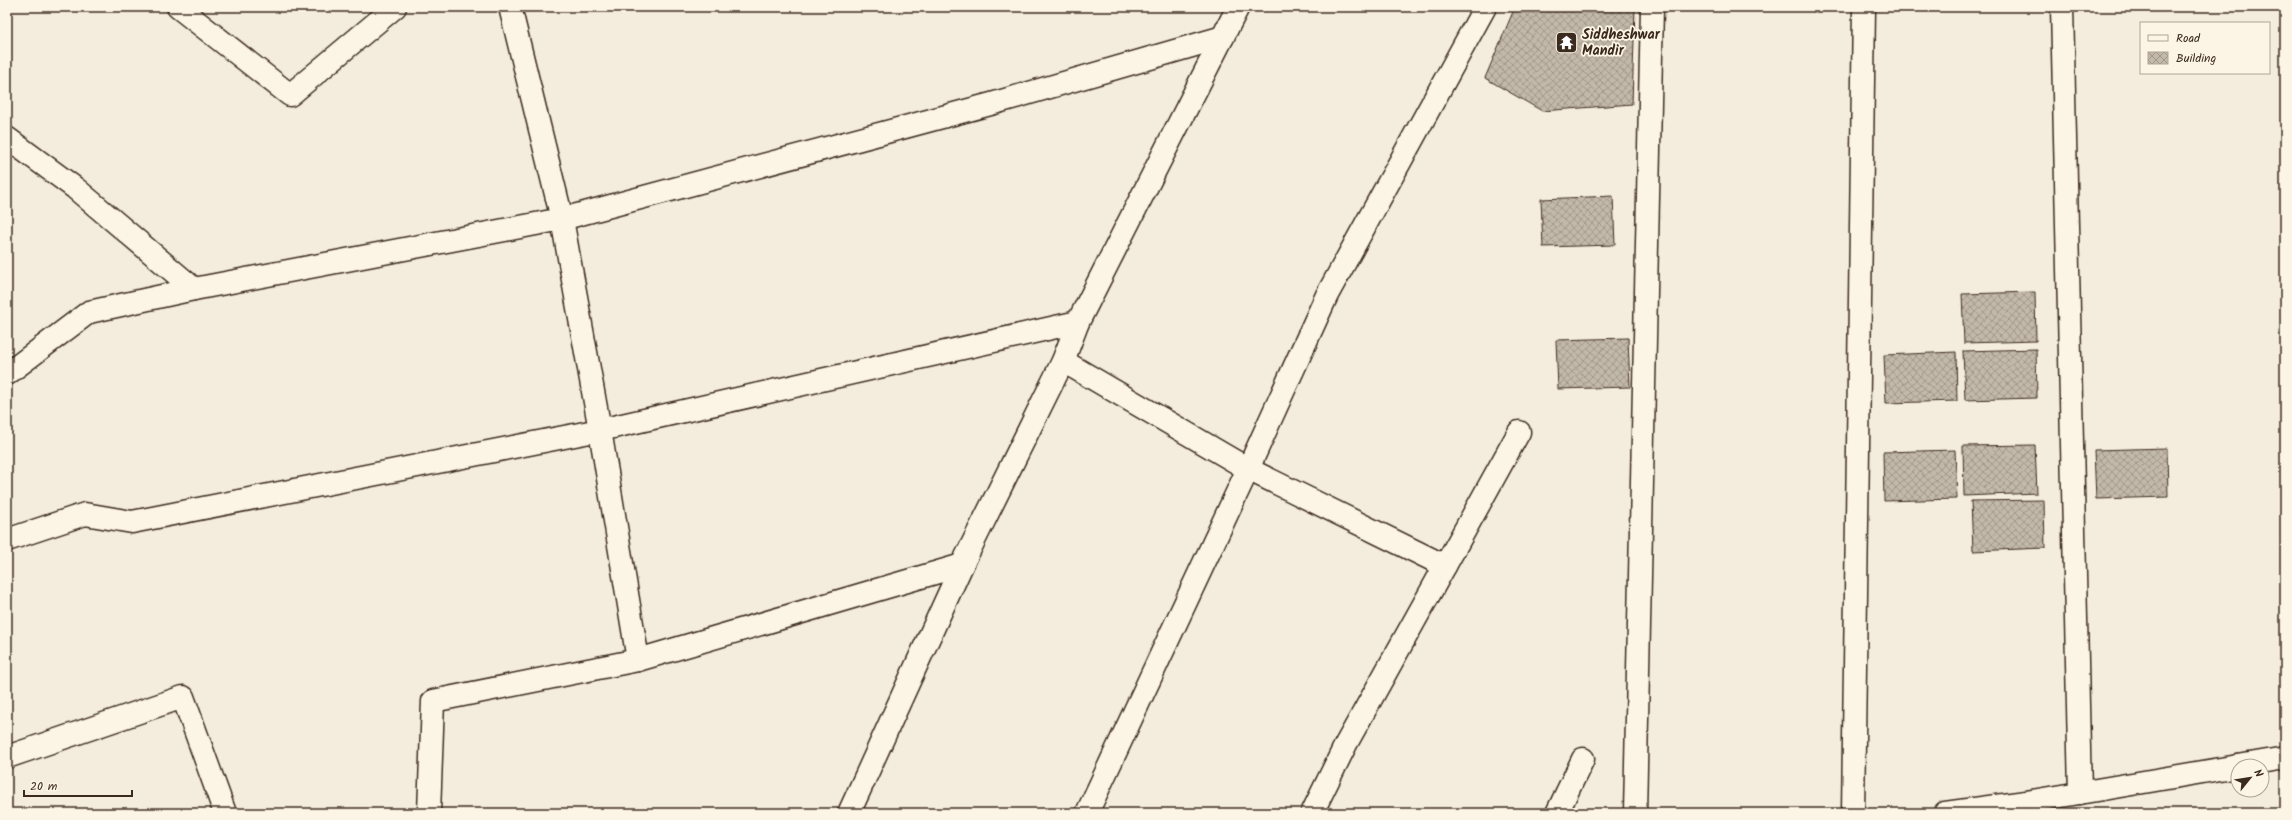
<svg xmlns="http://www.w3.org/2000/svg" width="2292" height="820" viewBox="0 0 2292 820" font-family="Kalam,sans-serif">
<style>
.building{fill:url(#building-cross-hatch);stroke:#3b2a1e}
.lines{fill:none;stroke-linecap:round;stroke-linejoin:round}
.minor-casing{stroke:#3b2a1e;stroke-width:25}
.minor{stroke:#fcf5e5;stroke-width:22}
.labels{text-anchor:middle;dominant-baseline:central;stroke-width:3.5;stroke-linejoin:round;paint-order:stroke}
.poi-label{font-size:14px;font-weight:bold;fill:#3b2a1e;stroke:#fcf5e5;text-anchor:start}
</style>
<defs>
<pattern id="building-cross-hatch" width="8" height="8" patternUnits="userSpaceOnUse"><rect width="8" height="8" fill="#c3b9aa"/><path d="M0 0l8 8M0 8l8-8" fill="none" stroke="#a0978a"/></pattern>
</defs>
<rect width="100%" height="100%" fill="#f4eddd"/>
<filter id="ink" filterUnits="userSpaceOnUse"><feTurbulence type="fractalNoise" baseFrequency=".025" numOctaves="2"/><feDisplacementMap in="SourceGraphic" scale="8" xChannelSelector="R" yChannelSelector="G"/><feConvolveMatrix kernelMatrix="1 2 1 2 8 2 1 2 1" color-interpolation-filters="sRGB"/></filter>
<g filter="url(#ink)">
<g class="building">
<path d="M1515,7H1635L1632,104L1542,111L1485,78Z"/>
<path d="M1613,196L1615,245L1543,247L1541,199Z"/>
<path d="M2035,292L2036,341L1964,343L1962,294Z"/>
<path d="M1628,338L1630,387L1558,389L1556,340Z"/>
<path d="M2036,349L2037,398L1965,400L1963,351Z"/>
<path d="M1956,352L1957,401L1886,403L1884,355Z"/>
<path d="M2035,445L2037,493L1964,496L1963,446Z"/>
<path d="M2167,448L2168,497L2096,499L2094,450Z"/>
<path d="M1955,450L1957,499L1884,501L1883,452Z"/>
<path d="M2044,500L2045,548L1973,551L1971,501Z"/>
</g>
<g class="lines">
<defs>
<g id="minor">
<path d="M178,7L290,95L395,7"/>
<path d="M510,7L562,219L600,430L638,660L962,565L849,813"/>
<path d="M2062,7L2080,793"/>
<path d="M7,138L75,188L194,289"/>
<path d="M1063,361L1248,469L1087,813"/>
<path d="M7,374L89,312L194,289L562,219L991,104L1223,37"/>
<path d="M7,540L85,514L132,522L600,430L1078,322"/>
<path d="M962,565L1063,361L1078,322L1238,7"/>
<path d="M1445,566L1519,432"/>
<path d="M7,757L183,697L225,813"/>
<path d="M2238,766L2285,758"/>
<path d="M429,813L433,701L638,660"/>
<path d="M1312,813L1346,744L1445,566L1248,469L1327,295L1485,7"/>
<path d="M1557,813L1583,759"/>
<path d="M1635,813L1652,7"/>
<path d="M1853,813L1864,7"/>
<path d="M1945,813L2026,802L2238,766"/>
</g>
</defs>
<use href="#minor" class="minor-casing"/>
<use href="#minor" class="minor"/>
</g>
</g>
<defs>
<symbol id="temple-square" viewBox="-11 -11 22 22"><rect x="-9" y="-9" width="18" height="18" rx="4" fill="#3b2a1e" stroke="#fcf5e5"/><path d="M0-6L5-2H3V0L6.5 2.5H4V6H1.5V3h-3V6H-4V2.5H-6.5L-3 0V-2H-5Z" fill="#fff"/></symbol>
</defs>
<g fill-rule="evenodd">
<use href="#temple-square" x="1554" y="30" width="25" height="25"/>
</g>
<g class="labels">
<g class="poi-label">
<text x="1582" y="35">Siddheshwar<tspan x="1582" dy="16">Mandir</tspan></text>
</g>
</g>
<rect width="2292" height="820" fill="none" stroke="#fcf5e5" stroke-width="24"/>
<rect x="12" y="12" width="2268" height="796" fill="none" stroke="#3b2a1e" stroke-width="1.5" filter="url(#ink)"/>
<rect x="2140" y="22" width="130" height="52" fill="#fcf5e5" stroke="#afa495"/>
<rect x="2148" y="35" width="20" height="6" fill="#fcf5e5" stroke="#afa495"/>
<text x="2176" y="42" font-size="12" fill="#3b2a1e">Road</text>
<rect x="2148" y="52" width="20" height="12" fill="url(#building-cross-hatch)" stroke="#afa495"/>
<text x="2176" y="62" font-size="12" fill="#3b2a1e">Building</text>
<g transform="translate(2250 778) rotate(60)"><circle r="19" fill="#fcf5e5" stroke="#afa495"/>
<path d="M0-3L7 15L0 10L-7 15Z" fill="#3b2a1e"/>
<text y="-6" font-size="11" font-weight="bold" text-anchor="middle" fill="#3b2a1e">N</text>
</g>
<path d="M24 790v6h108v-6" fill="none" stroke="#3b2a1e" stroke-width="2"/>
<text x="30" y="790" font-size="12" fill="#3b2a1e" stroke="#fcf5e5" stroke-width="3" paint-order="stroke">20 m</text>
</svg>
